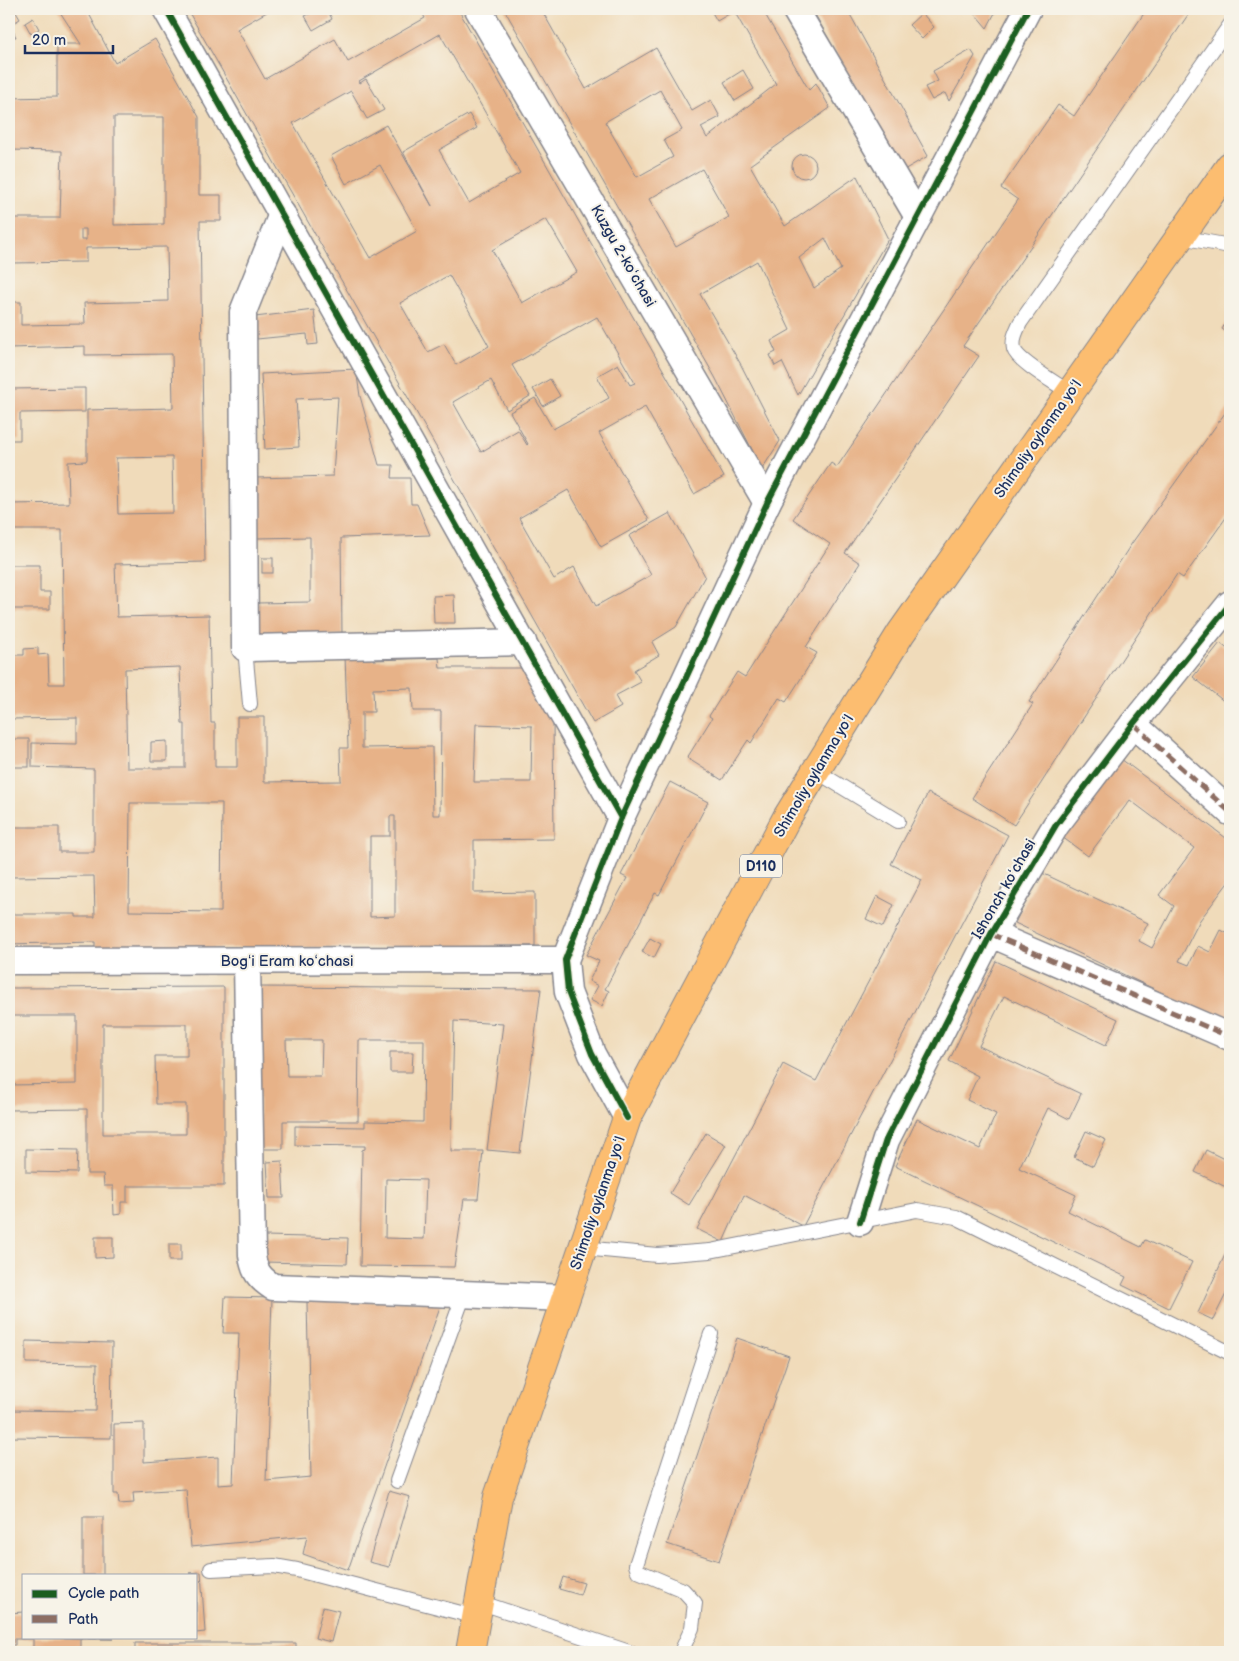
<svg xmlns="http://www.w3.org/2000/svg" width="1239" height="1661" viewBox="0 0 1239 1661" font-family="'Balsamiq Sans',sans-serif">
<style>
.building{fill:#e7b288;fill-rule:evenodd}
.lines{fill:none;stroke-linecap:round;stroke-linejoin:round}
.service-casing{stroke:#86858c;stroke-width:16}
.minor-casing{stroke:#86858c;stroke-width:29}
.primary-casing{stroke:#86858c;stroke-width:30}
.service{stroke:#fff;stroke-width:14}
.minor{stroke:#fff;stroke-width:26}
.primary{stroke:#fcbd6f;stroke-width:28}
.quiet{stroke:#8d6e63;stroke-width:5;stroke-dasharray:10 5;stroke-linecap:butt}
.cycleway-casing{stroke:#f7f3e8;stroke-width:9}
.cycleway{stroke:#1b5e20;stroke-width:6}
.labels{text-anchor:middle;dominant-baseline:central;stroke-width:4;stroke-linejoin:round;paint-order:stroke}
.shield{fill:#f7f3e8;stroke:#5d6a87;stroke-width:1}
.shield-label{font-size:14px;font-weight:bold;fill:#1b2f5e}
.street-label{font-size:15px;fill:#1b2f5e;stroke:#f7f3e8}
</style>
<rect width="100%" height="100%" fill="#f7f3e8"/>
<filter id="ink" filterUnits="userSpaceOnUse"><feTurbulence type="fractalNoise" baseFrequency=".02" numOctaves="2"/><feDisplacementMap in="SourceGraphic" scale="10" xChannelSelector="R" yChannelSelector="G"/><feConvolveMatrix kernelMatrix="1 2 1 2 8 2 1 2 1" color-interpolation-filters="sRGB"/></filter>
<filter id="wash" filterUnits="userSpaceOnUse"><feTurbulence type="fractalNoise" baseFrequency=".0096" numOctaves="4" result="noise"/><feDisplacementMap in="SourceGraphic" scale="20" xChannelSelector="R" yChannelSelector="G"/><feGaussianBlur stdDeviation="1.12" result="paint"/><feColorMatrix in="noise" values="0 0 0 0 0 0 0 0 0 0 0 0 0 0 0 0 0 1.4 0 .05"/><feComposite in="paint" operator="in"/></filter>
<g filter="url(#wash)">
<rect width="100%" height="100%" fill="#f0dbba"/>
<g id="blocks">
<g class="building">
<path d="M9,9H14L20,19L10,25L16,37H9Z"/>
<path d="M58,9H95L88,12L115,63L155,39L199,117V195H221V221H200L205,562L115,564L117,617L209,615L211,723H215V767H237V717H264V782L341,781L340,748H348L345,655L373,654V660L439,658L440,668H523L553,717L554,839L474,840V893L535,892V946L95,949V942L9,944V914H76V917H95L94,876L9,877V827H59V852H94V769L32,767V743L77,744V718L9,719V655H24V649L38,648V655L48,654L49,684H64L62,530H9V504L69,503L68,462L86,461L87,459V410L173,408L172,354L85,355V346L9,348V302H21V325L85,324L84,303L168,301L167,247L86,248V262L9,263V218H60L62,151L9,150V98L57,97V44H81ZM114,117H164V224L114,225ZM81,229H86V240H81ZM172,457L173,513L118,514L116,458ZM180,667L182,724H185V768H127L125,669ZM412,688L413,711H441L440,815H433L432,747L362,748V712H374L373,689ZM476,724L532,726L531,782H474ZM130,803H222L221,912L129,911ZM390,816H395V916L370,917V836H390Z"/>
<path d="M187,9H272L237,29L265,79L335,39L348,62L425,18L420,9H458L724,477L694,494L645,407L599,433L649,520L601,547L568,490L519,518L554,579L574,567L596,606L651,575L629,536L670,513L705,576L676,627L652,642L659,655L634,670L641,682L615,696L621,707L593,723ZM440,34L520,173L469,203L439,150L477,128L469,114L403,152L432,206L386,125L331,156L346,184L380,165L417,231L370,258L293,123L351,91L367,119L384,110L366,79L360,83L359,81ZM546,219L577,272L522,303L492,250ZM449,275L489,346L456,365L444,344L428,352L400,303ZM597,317L635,383L630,385L618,364L597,376L609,398L553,429L535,398L510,412L528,444L527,445L518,430L481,452L453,402L491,380L507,410L530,396L512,365Z"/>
<path d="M320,9H337L329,13L332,19L313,30L305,16Z"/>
<path d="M504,9H541L586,89L656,48L692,111L711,100L720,117L701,127L707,138L776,84L734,11L717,21L710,9H762L809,90L816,83L830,108L750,165L785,226L857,176L888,239L798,395L782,362L775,366L770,355L776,352L771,341L790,330L757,261L700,294L740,363L780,441L762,469L715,377ZM660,90L682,130L664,140L673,157L637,177L605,122ZM702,169L729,217L676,247L649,199ZM825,238L841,269L814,288L799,258Z"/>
<path d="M812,9H847L928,156L902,171Z"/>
<path d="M971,9H997L987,28Z"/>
<path d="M1147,9H1192L963,346L979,356L845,553L860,563L806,647L817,653L786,702L779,698L751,743L748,740L722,780L687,758L712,718L709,716L737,672L745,677L830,544L793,519L831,463L837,467L1018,200L1001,188L1058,105L1074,116Z"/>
<path d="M922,13L934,27L922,39L909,25Z"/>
<path d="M33,18L39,29L31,34L25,23Z"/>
<path d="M971,50L975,56L949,101L945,93L932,100L925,87L938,81L933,71Z"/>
<path d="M743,70L754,89L735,101L724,82Z"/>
<circle cx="804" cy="166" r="12"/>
<path d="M314,310L318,344L308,345L307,334L257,339L255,317Z"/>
<path d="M1230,316V335L1222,329Z"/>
<path d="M356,369L360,396L379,465H393L392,478H410L411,504H417L430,535L341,538L342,635L258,636L257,603L310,602V537L257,538L256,478L333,476L338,397L296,399L299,447L265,449L261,374Z"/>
<path d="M550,379L560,396L543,406L533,389Z"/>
<path d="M85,388V412L20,413V440H9V389Z"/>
<path d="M1230,406V512L1183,578L1177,574L1014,825L972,798L1033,704L1029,702L1132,543Z"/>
<rect x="262" y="558" width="11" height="15"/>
<path d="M9,565H40V592H50V609H9Z"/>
<path d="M454,595L455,623H434L433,596Z"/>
<path d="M1220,643L1230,651V706L1193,677Z"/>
<rect x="9" y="739" width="20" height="28"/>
<path d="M167,741V761H151V742Z"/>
<path d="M1121,759L1230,841V880L1200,920L1179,961L1189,965L1198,946L1210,952L1221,930L1230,935V1025L1015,923L1040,872L1148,923L1139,941L1152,948L1174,906L1159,895L1194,848L1130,800L1088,856L1062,837Z"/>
<path d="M670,782L708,802L659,895L655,893L605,989L609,991L602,1006L590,1000L598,986L589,981L599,961L586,955L627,878L621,875Z"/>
<path d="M928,793L1008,835L803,1226L744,1195L723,1242L697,1229L783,1064L816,1081L922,880L891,864Z"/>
<path d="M877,896L894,905L883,927L866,919Z"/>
<path d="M650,938L661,944L654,958L642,952Z"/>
<path d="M996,961L1118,1019L1106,1045L1004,996L979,1046L1081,1094L1069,1119L1048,1108L1019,1168L1076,1195L1068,1211L1141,1247L1145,1240L1192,1262L1169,1308L1122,1285L1126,1277L895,1166L917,1119L980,1149L996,1114L967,1100L978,1076L949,1061Z"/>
<path d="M224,987V1186H127V1202H121V1214L114,1215L113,1186H104L103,1174H87V1109L9,1110V1085L77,1084V1016H9V988ZM103,1024H187V1056H155L156,1104H186V1134H103Z"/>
<path d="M259,987L541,989L520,1153L487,1150L503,1024L454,1021L451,1151H483L478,1199H464L454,1267L360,1266L362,1150L365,1149V1146L295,1145V1126L365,1127V1121L423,1122L424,1040H359L358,1121H283V1149H259ZM286,1040H322L321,1076H287ZM386,1179L426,1180L424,1239L385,1238Z"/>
<path d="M390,1052H413L412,1072H390Z"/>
<path d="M1086,1131L1106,1140L1093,1166L1074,1157Z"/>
<path d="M706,1133L726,1145L689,1205L670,1193Z"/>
<path d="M26,1149L78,1150L77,1173L26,1172Z"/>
<path d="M1206,1150L1230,1162V1189L1195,1172Z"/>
<path d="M282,1161L284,1198H269L267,1162Z"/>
<path d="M265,1236L348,1238L347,1264L264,1262Z"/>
<path d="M95,1237H113V1257L95,1258Z"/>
<rect x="169" y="1244" width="12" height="17"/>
<path d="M1230,1244V1286L1213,1320L1198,1313Z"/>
<path d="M225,1297L272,1298L266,1481L311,1477L307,1302L442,1301L348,1570L303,1554L307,1536L191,1547L186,1489L133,1492L134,1503L119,1504L118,1494H114V1424L144,1423V1462L218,1457V1485L233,1484L239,1333H223Z"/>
<path d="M737,1338L789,1356L719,1561L667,1544Z"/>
<path d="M26,1341L112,1343L111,1438L9,1437V1410L96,1411L97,1364L26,1363Z"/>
<path d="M389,1491L410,1497L389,1567L369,1562Z"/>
<rect x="83" y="1517" width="20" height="58"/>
<path d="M201,1572L205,1632L196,1633V1575L189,1573Z"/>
<path d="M563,1577L584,1583L580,1595L559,1589Z"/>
<path d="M323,1607L339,1611L331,1642L315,1638Z"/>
<path d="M24,1612V1637L113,1639H80V1652H33V1639H15V1645H9V1613Z"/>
<path d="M135,1643H296V1648L322,1649V1652H135Z"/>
</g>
</g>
</g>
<g filter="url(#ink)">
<use href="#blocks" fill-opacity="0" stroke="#86858c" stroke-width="1"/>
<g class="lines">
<defs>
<g id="service">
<path d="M1180,237L1230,246"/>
<path d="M1070,393C1059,385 1017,361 1014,349C1012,339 1016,332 1020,323L1230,25"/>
<path d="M245,648L250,704"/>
<path d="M816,771L898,821"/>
<path d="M583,1248L657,1255L710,1251L917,1210L956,1217L1230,1353"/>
<path d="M397,1481L464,1294"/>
<path d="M211,1569L274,1566L297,1570L476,1617"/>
<path d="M479,1602L629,1652"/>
<path d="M681,1652L692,1628L695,1603L683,1590L638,1571L636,1565L711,1334"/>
</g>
<g id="minor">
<path d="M166,9L621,818"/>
<path d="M478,9L767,503"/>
<path d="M795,9L918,217"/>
<path d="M282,214L243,312L245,648L523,642"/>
<path d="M1133,724L1230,812"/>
<path d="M991,934L1230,1037"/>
<path d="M9,961L565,960"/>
<path d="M247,962L252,1255C254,1271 259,1278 273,1287L566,1298"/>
<path d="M627,1118L592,1054L568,992L565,960L621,818L767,503L1028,9"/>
<path d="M860,1222L886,1140L991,934L1056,825L1133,724L1230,604"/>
</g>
<path id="primary" d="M470,1652L498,1497L627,1118L786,819L901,633L1230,166"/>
</defs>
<use href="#service" class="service-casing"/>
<use href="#minor" class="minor-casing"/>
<use href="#primary" class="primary-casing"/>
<use href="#service" class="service"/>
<use href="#minor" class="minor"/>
<use href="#primary" class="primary"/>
<g class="quiet">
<path d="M1133,724L1230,812"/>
<path d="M991,934L1230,1037"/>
</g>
<defs>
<g id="cycleway">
<path d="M166,9L621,818"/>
<path d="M627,1118L592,1054L568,992L565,960L621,818L767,503L1028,9"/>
<path d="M860,1222L886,1140L991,934L1056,825L1133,724L1230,604"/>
</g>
</defs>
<use href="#cycleway" class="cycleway-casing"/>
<use href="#cycleway" class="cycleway"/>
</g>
</g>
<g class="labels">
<rect class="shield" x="740" y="854.5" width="42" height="23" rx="4"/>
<g class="shield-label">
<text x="761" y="866">D110</text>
</g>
<g class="street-label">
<text transform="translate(623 256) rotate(60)">Kuzgu 2-koʻchasi</text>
<text transform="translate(1038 439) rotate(-55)">Shimoliy aylanma yoʻl</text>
<text transform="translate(814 776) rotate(-59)">Shimoliy aylanma yoʻl</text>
<text transform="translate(1004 889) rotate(-60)">Ishonch koʻchasi</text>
<text x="287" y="961">Bogʻi Eram koʻchasi</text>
<text transform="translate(598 1203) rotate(-71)">Shimoliy aylanma yoʻl</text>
</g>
</g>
<rect width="1239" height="1661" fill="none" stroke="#f7f3e8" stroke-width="30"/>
<rect x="22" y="1574" width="175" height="65" fill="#f7f3e8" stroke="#9fa5b1"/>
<rect x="32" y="1590" width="25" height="8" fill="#1b5e20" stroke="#9fa5b1"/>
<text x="68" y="1598" font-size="15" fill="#1b2f5e">Cycle path</text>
<rect x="32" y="1615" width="25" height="8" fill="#8d6e63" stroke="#9fa5b1"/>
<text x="68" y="1624" font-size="15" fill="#1b2f5e">Path</text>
<path d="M25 45v8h88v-8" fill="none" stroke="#1b2f5e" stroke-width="2.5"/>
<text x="32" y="45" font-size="15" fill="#1b2f5e" stroke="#f7f3e8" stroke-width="4" paint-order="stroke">20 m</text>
</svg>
